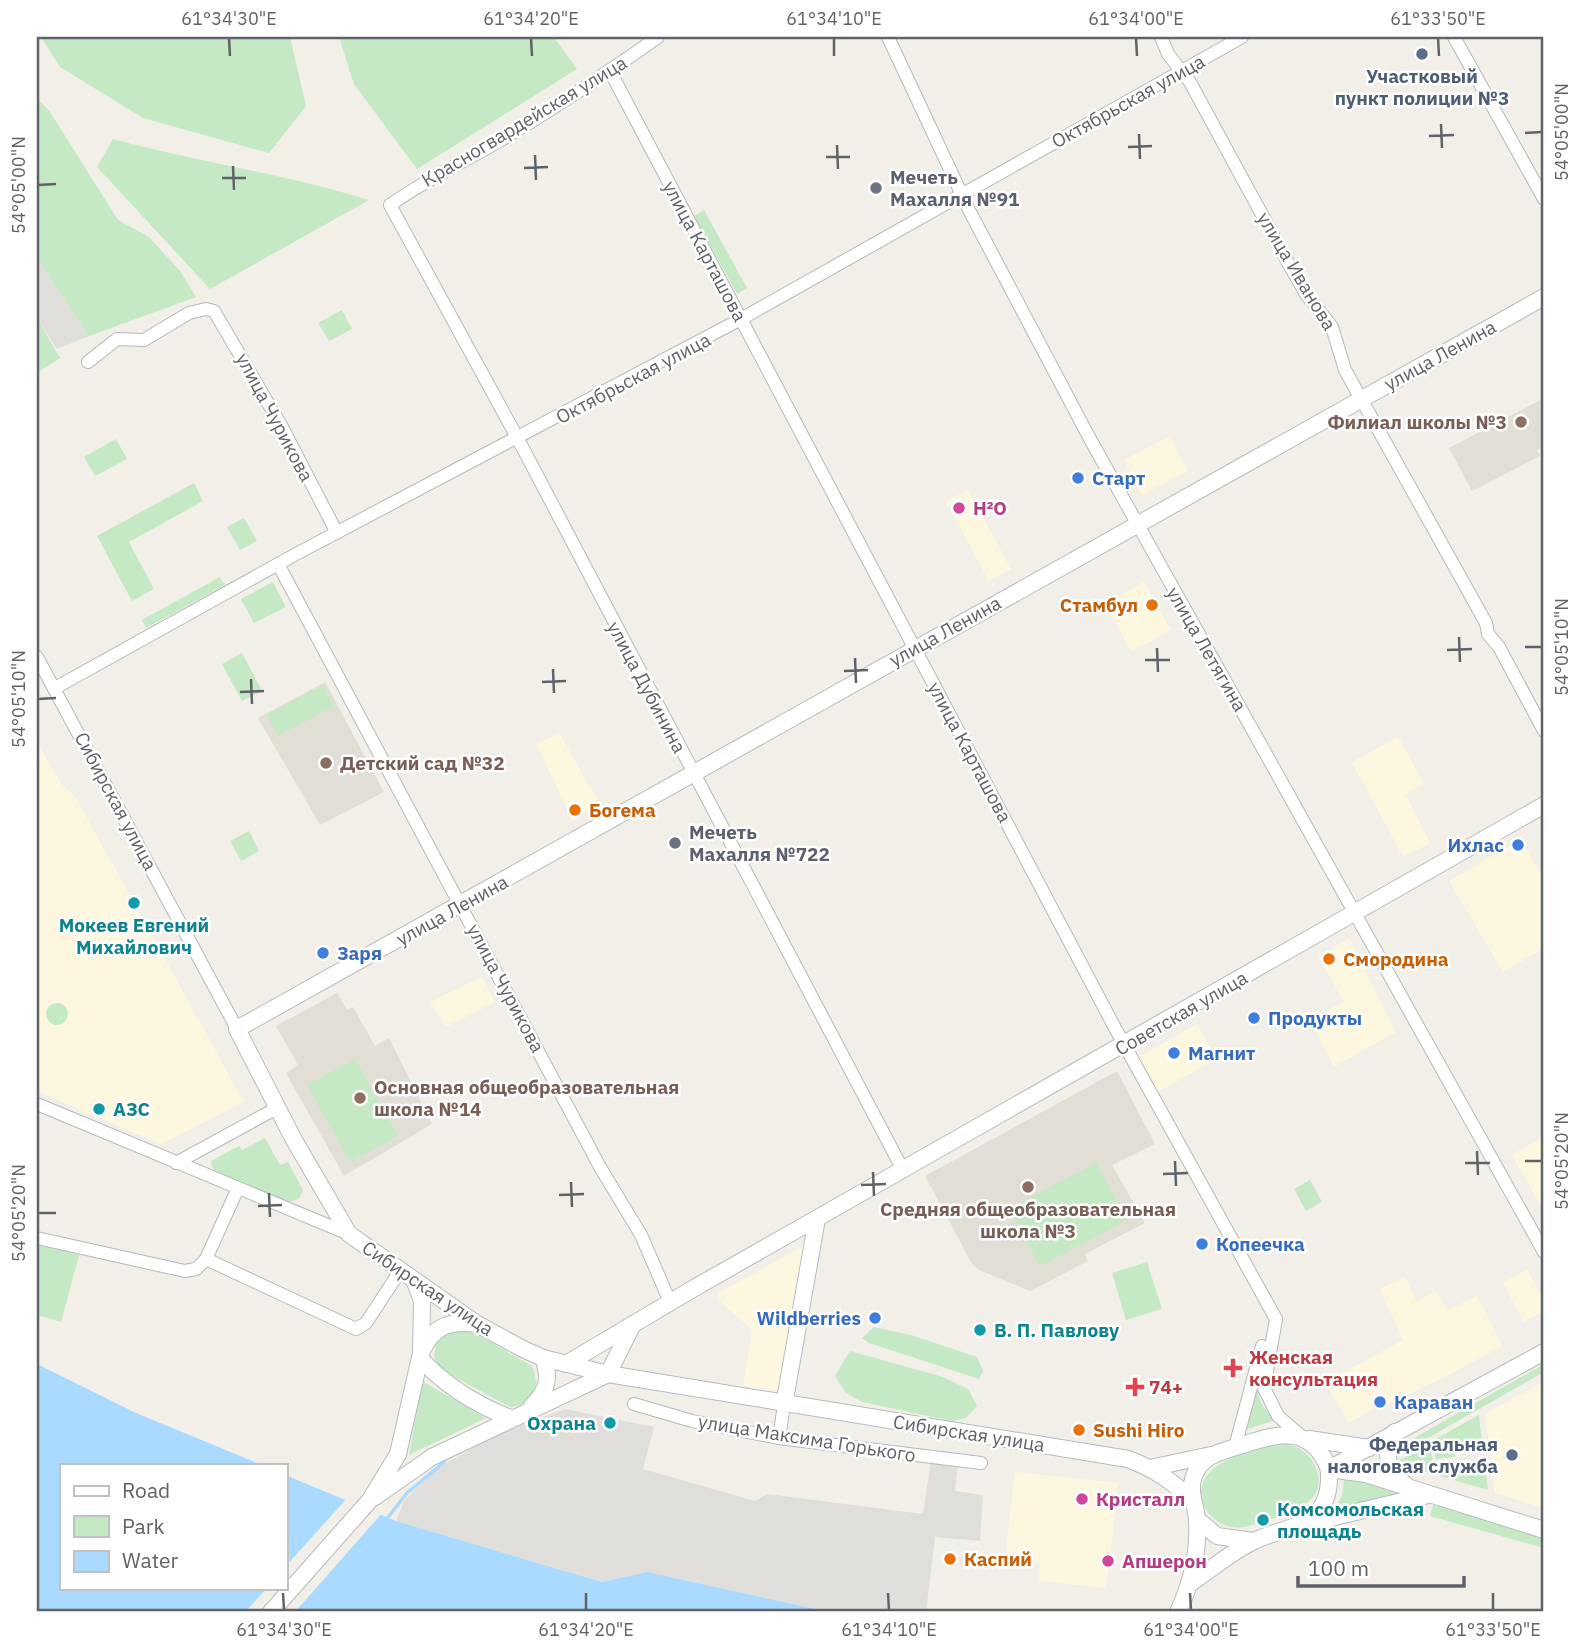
<svg xmlns="http://www.w3.org/2000/svg" width="1581" height="1649" viewBox="0 0 1581 1649" font-family="'IBM Plex Sans',sans-serif">
<style>
.commercial{fill:#fef7e0}
.industrial{fill:#e0deda}
.education{fill:#e1ded6}
.green{fill:#c5e8c5}
.water{fill:#aadaff}
.pier{fill:#f1efe8}
.lines{fill:none;stroke-linecap:round;stroke-linejoin:round}
.stream{stroke:#aadaff;stroke-width:3.5}
.street-casing{stroke:#b5b8bc;stroke-width:14}
.secondary-casing{stroke:#b6babf;stroke-width:18}
.street{stroke:#fff;stroke-width:12}
.secondary{stroke:#fff;stroke-width:16}
.ticks{fill:none;stroke:#5f6368;stroke-width:2.5}
.service-dot{fill:#5c6f8a;stroke:#fff;stroke-width:2.5}
.worship-dot{fill:#6b7280;stroke:#fff;stroke-width:2.5}
.education-dot{fill:#8d6e63;stroke:#fff;stroke-width:2.5}
.shop-dot{fill:#3f7fe0;stroke:#fff;stroke-width:2.5}
.hotel-dot{fill:#d1479c;stroke:#fff;stroke-width:2.5}
.food-dot{fill:#e8710a;stroke:#fff;stroke-width:2.5}
.culture-dot{fill:#0f9aa8;stroke:#fff;stroke-width:2.5}
.health-dot{fill:#e0444e;stroke:#fff;stroke-width:2.5}
.labels{text-anchor:middle;dominant-baseline:central;stroke-width:5;stroke-linejoin:round;paint-order:stroke}
.service-label{font-size:19px;font-weight:bold;fill:#4e5e75;stroke:#fff}
.street-label{font-size:19px;fill:#5f6368;stroke:#fff}
.worship-label{font-size:19px;font-weight:bold;fill:#5b616d;stroke:#fff;text-anchor:start}
.education-label{font-size:19px;font-weight:bold;fill:#785e54;stroke:#fff;text-anchor:start}
.shop-label{font-size:19px;font-weight:bold;fill:#366cbe;stroke:#fff;text-anchor:start}
.hotel-label{font-size:19px;font-weight:bold;fill:#b23c85;stroke:#fff;text-anchor:start}
.food-label{font-size:19px;font-weight:bold;fill:#c56008;stroke:#fff;text-anchor:start}
.culture-label{font-size:19px;font-weight:bold;fill:#0d838f;stroke:#fff;text-anchor:start}
.health-label{font-size:19px;font-weight:bold;fill:#be3a42;stroke:#fff;text-anchor:start}
.neatline{fill:none;stroke:#5f6368;stroke-width:2.5}
.ticks-label{font-size:18px;text-anchor:middle;fill:#5f6368}
</style>
<rect width="100%" height="100%" fill="#f1efe8"/>
<g class="commercial">
<path d="M1170,436L1188,471L1142,495L1124,460Z"/>
<path d="M968,490L1011,569L989,581L946,502Z"/>
<path d="M1144,582L1171,630L1131,652L1105,604Z"/>
<path d="M559,733L600,804L573,820L536,744Z"/>
<path d="M1398,737L1424,783L1406,795L1430,843L1403,857L1352,762Z"/>
<path d="M37,741L61,784L76,798L244,1102L161,1144L37,1091Z"/>
<path d="M1520,839L1544,879V948L1503,972L1449,881Z"/>
<path d="M1349,938L1396,1032L1334,1067L1310,1021L1344,1001L1318,957Z"/>
<path d="M482,977L495,1002L446,1027L430,1002Z"/>
<path d="M1197,1024L1216,1059L1158,1092L1139,1057Z"/>
<path d="M1544,1136V1212L1512,1155Z"/>
<path d="M809,1243L781,1391L743,1385L752,1330L722,1303L717,1294Z"/>
<path d="M1527,1270L1544,1299V1311L1524,1322L1503,1283Z"/>
<path d="M1405,1276L1417,1302L1435,1291L1448,1310L1477,1296L1502,1346L1451,1374L1379,1408L1377,1406L1349,1423L1323,1379L1332,1373L1335,1377L1403,1340L1380,1289Z"/>
<path d="M1544,1381V1508L1495,1493L1485,1414Z"/>
<path d="M1015,1472L1119,1483L1106,1588L1039,1581L1040,1563L1005,1559Z"/>
</g>
<g class="industrial">
<path d="M37,257L89,336L57,349L37,318Z"/>
<path d="M565,1409L654,1427L643,1469L755,1501L767,1494L923,1514L931,1461L958,1464L955,1491L983,1495L980,1541L935,1537L926,1612H829L647,1572L602,1582L396,1521L404,1501L438,1467L507,1430Z"/>
</g>
<g class="education">
<path d="M1544,398V446L1537,450L1540,456L1472,491L1449,448Z"/>
<path d="M325,682L384,792L320,825L258,718Z"/>
<path d="M337,993L347,1010L353,1007L375,1046L389,1038L432,1124L344,1176L286,1073L298,1065L276,1026Z"/>
<path d="M1117,1071L1155,1144L1112,1165L1145,1223L1085,1254L1088,1261L1030,1291L979,1270L972,1264L925,1176Z"/>
</g>
<g class="green">
<path d="M41,37H290L306,106L269,153L143,118L60,67Z"/>
<path d="M339,37H554L577,69L417,169L354,84Z"/>
<path d="M37,98L50,112L118,220L149,237L180,271L196,297L89,336L37,257Z"/>
<path d="M113,139C198,162 285,174 369,200L210,289L97,167Z"/>
<path d="M704,210L747,288L737,294L694,216Z"/>
<path d="M342,310L352,329L329,341L318,323Z"/>
<path d="M37,318L60,358L37,373Z"/>
<path d="M116,439L127,459L95,476L84,457Z"/>
<path d="M194,483L203,501L129,542L154,589L132,601L97,536Z"/>
<path d="M244,518L257,541L240,550L227,527Z"/>
<path d="M220,577L225,585L146,628L142,620Z"/>
<path d="M273,582L286,607L254,623L241,599Z"/>
<path d="M242,653L262,691L242,701L222,664Z"/>
<path d="M323,685L334,706L278,736L266,715Z"/>
<path d="M249,831L259,851L241,861L230,841Z"/>
<circle cx="57" cy="1014" r="11"/>
<path d="M355,1059L398,1136L350,1162L307,1085Z"/>
<path d="M265,1138L280,1165L288,1162L303,1190L299,1199L289,1202L214,1173L211,1161L239,1146L242,1150Z"/>
<path d="M1096,1163L1127,1220L1040,1266L1009,1209Z"/>
<path d="M1310,1180L1322,1202L1306,1211L1294,1189Z"/>
<path d="M37,1244L79,1255L61,1322L37,1315Z"/>
<path d="M1147,1262L1162,1309L1126,1320L1112,1273Z"/>
<path d="M464,1327L532,1366C541,1388 535,1405 510,1407L438,1368L434,1358L437,1337Z"/>
<path d="M874,1327L911,1335L977,1357L983,1371L979,1379L869,1343L862,1338Z"/>
<path d="M850,1351L943,1377L968,1389L977,1406L966,1418L952,1421L862,1402L846,1393L835,1376Z"/>
<path d="M1544,1364V1372L1412,1447L1409,1441Z"/>
<path d="M422,1381L486,1418L409,1455Z"/>
<path d="M1257,1388C1260,1404 1264,1412 1279,1419L1244,1430Z"/>
<path d="M1479,1415L1483,1452L1477,1453L1470,1446L1458,1449L1454,1457L1436,1459L1432,1441Z"/>
<path d="M1285,1444C1298,1446 1308,1452 1314,1464C1336,1506 1276,1517 1249,1526C1218,1536 1185,1499 1210,1472C1225,1456 1264,1447 1285,1444Z"/>
<path d="M1429,1444L1436,1475L1397,1462Z"/>
<path d="M1484,1457L1488,1490L1440,1476L1437,1463L1455,1462L1466,1469Z"/>
<path d="M1345,1472L1410,1491L1330,1517L1342,1496Z"/>
<path d="M1433,1505L1544,1536V1548L1430,1516Z"/>
</g>
<path class="water" d="M37,1364L136,1413L262,1465H61V1588H285V1475L396,1521L602,1582L647,1572L829,1612H37Z"/>
<path class="pier" d="M348,1497L383,1512L295,1612H245L267,1588H285V1567Z"/>
<g class="lines">
<path class="stream" d="M386,1520L407,1493L444,1462L442,1459"/>
<defs>
<g id="street">
<path d="M658,37C607,73 555,108 501,140C463,162 425,180 390,205L518,439L903,1170"/>
<path d="M888,37L969,210L1090,439L1544,1252"/>
<path d="M1161,37L1168,54L1190,82L1286,259L1306,294L1332,327L1345,370L1486,623L1488,634L1499,647L1544,731"/>
<path d="M1454,37L1544,199"/>
<path d="M610,71L1115,1028L1276,1319L1264,1388L1278,1416L1302,1437"/>
<path d="M88,362L117,339L144,340L189,313L206,309L214,311L282,427L337,533"/>
<path d="M278,564L600,1167L641,1235L670,1302"/>
<path d="M37,657L237,1029"/>
<path d="M55,688L298,553L741,319L1242,37"/>
<path d="M37,1104L349,1234"/>
<path d="M176,1163L277,1108"/>
<path d="M37,1238L185,1271L196,1269L206,1259L356,1329L366,1323L400,1271"/>
<path d="M206,1259L238,1188"/>
<path d="M634,1404L692,1421L779,1438L981,1463"/>
<path d="M779,1438L784,1405"/>
<path d="M1235,1447L1262,1346"/>
</g>
<g id="secondary">
<path d="M422,1351C433,1326 450,1320 477,1324"/>
<path d="M420,1358C445,1386 475,1404 510,1418"/>
<path d="M566,1364L696,1287L1544,805"/>
<path d="M784,1405L817,1219"/>
<path d="M532,1406C547,1391 551,1379 543,1358"/>
<path d="M1395,1432C1383,1454 1386,1470 1406,1485"/>
<path d="M1309,1439L1369,1448"/>
<path d="M1150,1468L1211,1455"/>
<path d="M1329,1469L1544,1352"/>
<path d="M1329,1469L1366,1474L1544,1530"/>
<path d="M375,1497L432,1457L608,1374L633,1324"/>
<path d="M1192,1501C1173,1481 1154,1469 1128,1459L608,1374L543,1358L523,1349L477,1324L349,1234L294,1140L237,1029L1544,297"/>
<path d="M1197,1519L1217,1536L1253,1541"/>
<path d="M1305,1524L1428,1495"/>
<path d="M271,1612L370,1500L398,1454L421,1353L422,1301L415,1282"/>
<path d="M1178,1612C1191,1584 1199,1551 1197,1519C1195,1500 1186,1487 1198,1468C1207,1454 1224,1451 1239,1446C1268,1437 1300,1424 1321,1454C1325,1460 1329,1466 1329,1473C1331,1528 1290,1524 1254,1541C1232,1551 1212,1569 1192,1582"/>
</g>
</defs>
<use href="#street" class="street-casing"/>
<use href="#secondary" class="secondary-casing"/>
<use href="#street" class="street"/>
<use href="#secondary" class="secondary"/>
</g>
<path class="ticks" d="M229,38L230,56M531,38L532,56M834,38V56M1136,38L1137,56M1438,38L1439,56M1441,124L1442,148M1525,133L1542,132M1139,134L1140,159M1429,136L1454,135M837,145L838,169M1128,147L1152,146M535,155L536,180M826,157H850M233,166L234,190M524,168L548,167M222,178H246M38,185L56,184M1459,637L1460,662M1525,647H1542M1157,648L1158,672M1447,650L1472,649M855,658L856,683M1145,660H1170M553,669L554,693M844,671L868,670M251,679L252,704M542,682L566,681M240,692L264,691M38,699L56,698M1477,1151L1478,1175M1175,1161L1176,1186M1525,1161H1542M1465,1163H1490M873,1172L874,1196M1163,1174L1188,1173M571,1182L572,1207M861,1185L886,1184M269,1193L270,1217M559,1195L584,1194M258,1206L282,1205M38,1213H56M283,1593L284,1610M586,1593V1610M888,1593L889,1610M1190,1593L1191,1610M1493,1593V1610"/>
<g class="service-dot">
<circle cx="1422" cy="54" r="7"/>
<circle cx="1512" cy="1455" r="7"/>
</g>
<g class="worship-dot">
<circle cx="876" cy="188" r="7"/>
<circle cx="675" cy="843" r="7"/>
</g>
<g class="education-dot">
<circle cx="1521" cy="422" r="7"/>
<circle cx="326" cy="763" r="7"/>
<circle cx="360" cy="1098" r="7"/>
<circle cx="1028" cy="1187" r="7"/>
</g>
<g class="shop-dot">
<circle cx="1078" cy="478" r="7"/>
<circle cx="1518" cy="845" r="7"/>
<circle cx="323" cy="953" r="7"/>
<circle cx="1254" cy="1018" r="7"/>
<circle cx="1174" cy="1053" r="7"/>
<circle cx="1202" cy="1244" r="7"/>
<circle cx="875" cy="1318" r="7"/>
<circle cx="1380" cy="1402" r="7"/>
</g>
<g class="hotel-dot">
<circle cx="959" cy="508" r="7"/>
<circle cx="1082" cy="1499" r="7"/>
<circle cx="1108" cy="1561" r="7"/>
</g>
<g class="food-dot">
<circle cx="1152" cy="605" r="7"/>
<circle cx="575" cy="810" r="7"/>
<circle cx="1329" cy="959" r="7"/>
<circle cx="1079" cy="1430" r="7"/>
<circle cx="950" cy="1559" r="7"/>
</g>
<g class="culture-dot">
<circle cx="134" cy="903" r="7"/>
<circle cx="99" cy="1109" r="7"/>
<circle cx="980" cy="1330" r="7"/>
<circle cx="610" cy="1423" r="7"/>
<circle cx="1263" cy="1520" r="7"/>
</g>
<g class="health-dot">
<path d="M1229.5 1357.5h7v7h7v7h-7v7h-7v-7h-7v-7h7z"/>
<path d="M1131.5 1376.5h7v7h7v7h-7v7h-7v-7h-7v-7h7z"/>
</g>
<g class="labels">
<g class="service-label">
<text x="1422" y="76">Участковый<tspan x="1422" dy="22">пункт полиции №3</tspan></text>
<text x="1498" y="1444" text-anchor="end">Федеральная<tspan x="1498" dy="22">налоговая служба</tspan></text>
</g>
<g class="street-label">
<text transform="translate(1128 101) rotate(-29)">Октябрьская улица</text>
<text transform="translate(524 121) rotate(-31)">Красногвардейская улица</text>
<text transform="translate(705 251) rotate(62)">улица Карташова</text>
<text transform="translate(1297 271) rotate(59)">улица Иванова</text>
<text transform="translate(1440 355) rotate(-29)">улица Ленина</text>
<text transform="translate(633 378) rotate(-28)">Октябрьская улица</text>
<text transform="translate(275 417) rotate(62)">улица Чурикова</text>
<text transform="translate(945 631) rotate(-29)">улица Ленина</text>
<text transform="translate(1207 649) rotate(60)">улица Летягина</text>
<text transform="translate(647 687) rotate(62)">улица Дубинина</text>
<text transform="translate(970 752) rotate(62)">улица Карташова</text>
<text transform="translate(116 801) rotate(62)">Сибирская улица</text>
<text transform="translate(452 910) rotate(-29)">улица Ленина</text>
<text transform="translate(506 988) rotate(62)">улица Чурикова</text>
<text transform="translate(1181 1013) rotate(-30)">Советская улица</text>
<text transform="translate(428 1288) rotate(34)">Сибирская улица</text>
<text transform="translate(969 1433) rotate(9)">Сибирская улица</text>
<text transform="translate(807 1438) rotate(9)">улица Максима Горького</text>
</g>
<g class="worship-label">
<text x="890" y="177">Мечеть<tspan x="890" dy="22">Махалля №91</tspan></text>
<text x="689" y="832">Мечеть<tspan x="689" dy="22">Махалля №722</tspan></text>
</g>
<g class="education-label">
<text x="1507" y="422" text-anchor="end">Филиал школы №3</text>
<text x="340" y="763">Детский сад №32</text>
<text x="374" y="1087">Основная общеобразовательная<tspan x="374" dy="22">школа №14</tspan></text>
<text x="1028" y="1209" text-anchor="middle">Средняя общеобразовательная<tspan x="1028" dy="22">школа №3</tspan></text>
</g>
<g class="shop-label">
<text x="1092" y="478">Старт</text>
<text x="1504" y="845" text-anchor="end">Ихлас</text>
<text x="337" y="953">Заря</text>
<text x="1268" y="1018">Продукты</text>
<text x="1188" y="1053">Магнит</text>
<text x="1216" y="1244">Копеечка</text>
<text x="861" y="1318" text-anchor="end">Wildberries</text>
<text x="1394" y="1402">Караван</text>
</g>
<g class="hotel-label">
<text x="973" y="508">H²O</text>
<text x="1096" y="1499">Кристалл</text>
<text x="1122" y="1561">Апшерон</text>
</g>
<g class="food-label">
<text x="1138" y="605" text-anchor="end">Стамбул</text>
<text x="589" y="810">Богема</text>
<text x="1343" y="959">Смородина</text>
<text x="1093" y="1430">Sushi Hiro</text>
<text x="964" y="1559">Каспий</text>
</g>
<g class="culture-label">
<text x="134" y="925" text-anchor="middle">Мокеев Евгений<tspan x="134" dy="22">Михайлович</tspan></text>
<text x="113" y="1109">АЗС</text>
<text x="994" y="1330">В. П. Павлову</text>
<text x="596" y="1423" text-anchor="end">Охрана</text>
<text x="1277" y="1509">Комсомольская<tspan x="1277" dy="22">площадь</tspan></text>
</g>
<g class="health-label">
<text x="1249" y="1357">Женская<tspan x="1249" dy="22">консультация</tspan></text>
<text x="1149" y="1387">74+</text>
</g>
</g>
<rect width="1581" height="1649" fill="none" stroke="#ffffff" stroke-width="77"/>
<rect x="60" y="1464" width="228" height="126" fill="#ffffff" stroke="#bfc1c3" stroke-width="2"/>
<rect x="74" y="1486" width="35" height="10" fill="#ffffff" stroke="#bfc1c3" stroke-width="2"/>
<text x="122" y="1498" font-size="21" fill="#5f6368">Road</text>
<rect x="74" y="1516" width="35" height="21" fill="#c5e8c5" stroke="#bfc1c3" stroke-width="2"/>
<text x="122" y="1534" font-size="21" fill="#5f6368">Park</text>
<rect x="74" y="1551" width="35" height="21" fill="#aadaff" stroke="#bfc1c3" stroke-width="2"/>
<text x="122" y="1568" font-size="21" fill="#5f6368">Water</text>
<path d="M1298 1576v10h166v-10" fill="none" stroke="#5f6368" stroke-width="3.5"/>
<text x="1308" y="1576" font-size="21" fill="#5f6368" stroke="#ffffff" stroke-width="5" paint-order="stroke">100 m</text>
<rect x="38" y="38" width="1504" height="1572" class="neatline"/>
<g class="ticks-label">
<text x="229" y="25">61°34'30"E</text>
<text x="531" y="25">61°34'20"E</text>
<text x="834" y="25">61°34'10"E</text>
<text x="1136" y="25">61°34'00"E</text>
<text x="1438" y="25">61°33'50"E</text>
<text transform="translate(1562 132) rotate(-90)" y="6">54°05'00"N</text>
<text transform="translate(19 185) rotate(-90)" y="6">54°05'00"N</text>
<text transform="translate(1562 647) rotate(-90)" y="6">54°05'10"N</text>
<text transform="translate(19 699) rotate(-90)" y="6">54°05'10"N</text>
<text transform="translate(1562 1161) rotate(-90)" y="6">54°05'20"N</text>
<text transform="translate(19 1213) rotate(-90)" y="6">54°05'20"N</text>
<text x="284" y="1636">61°34'30"E</text>
<text x="586" y="1636">61°34'20"E</text>
<text x="889" y="1636">61°34'10"E</text>
<text x="1191" y="1636">61°34'00"E</text>
<text x="1493" y="1636">61°33'50"E</text>
</g>
</svg>
